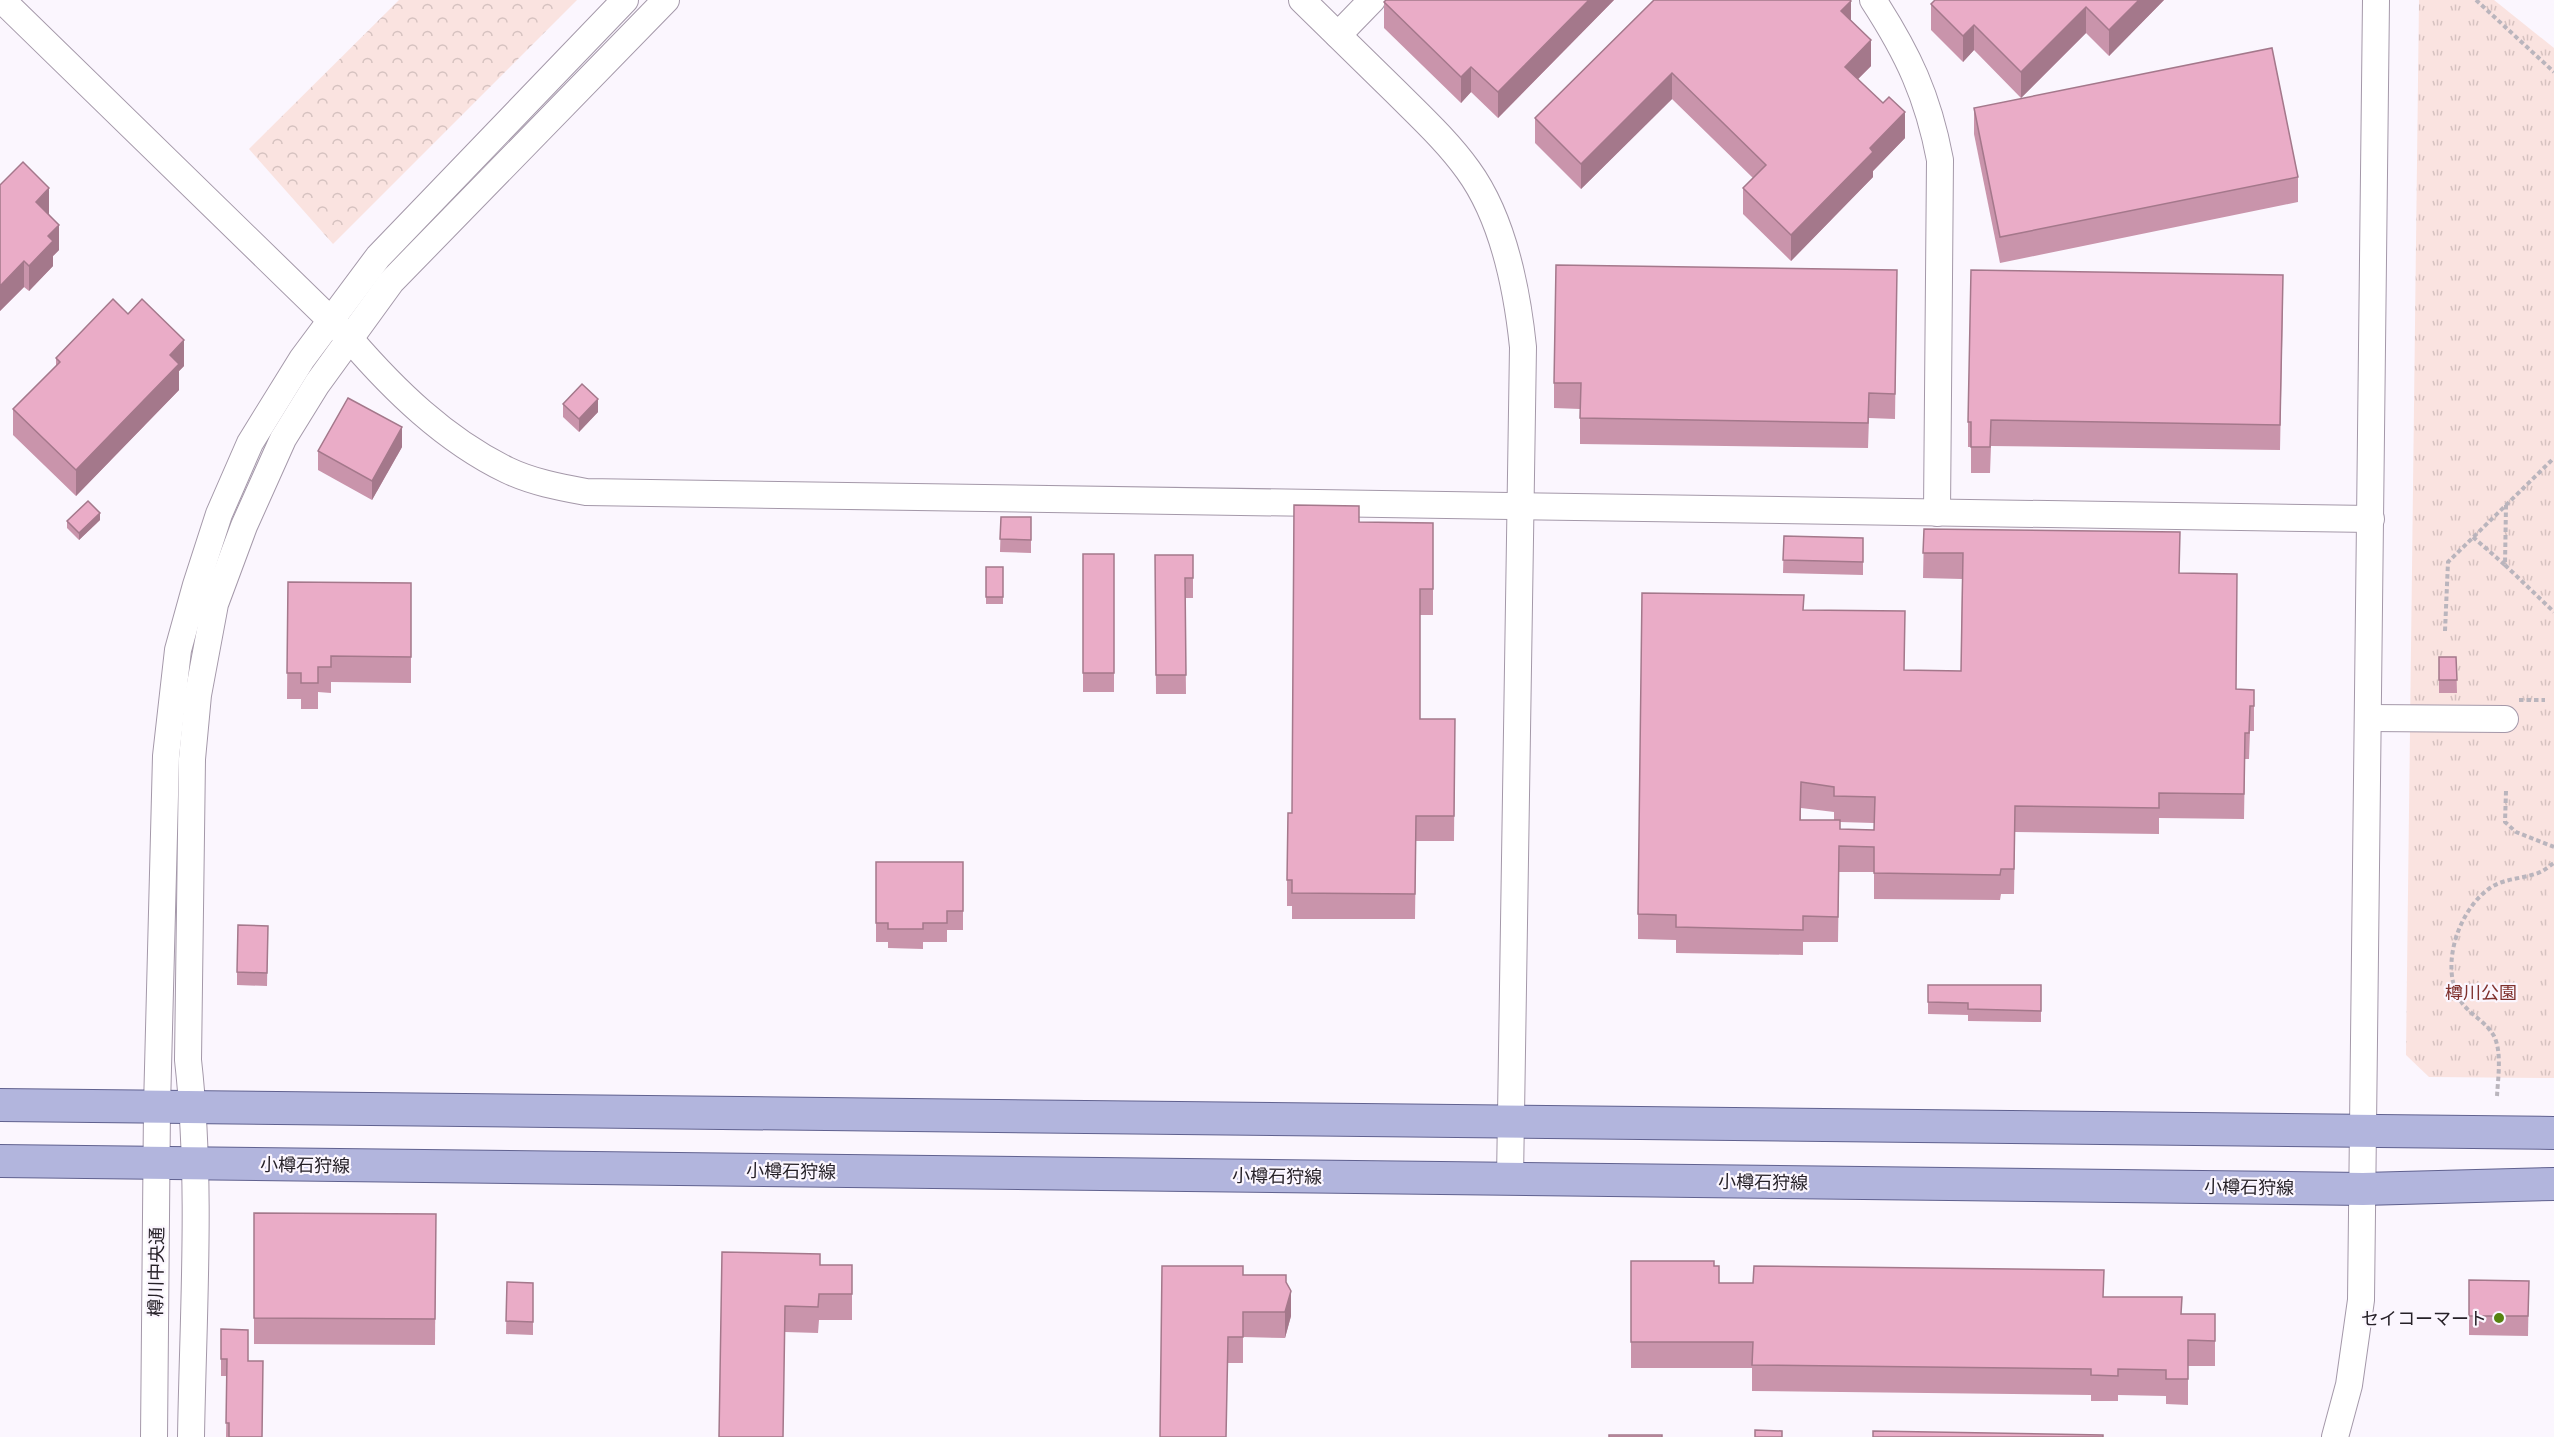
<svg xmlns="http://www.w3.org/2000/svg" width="2554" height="1437" viewBox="0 0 2554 1437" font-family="'PT Sans Narrow','Noto Sans JP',sans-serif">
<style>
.forest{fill:url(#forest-crowns)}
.park{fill:url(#park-tufts)}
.pitch{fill:#fae3e0}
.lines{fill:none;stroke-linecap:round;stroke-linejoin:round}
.minor-casing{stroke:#a498a9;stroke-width:28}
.major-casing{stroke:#60618f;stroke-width:34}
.path{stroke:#bab5bd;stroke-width:4;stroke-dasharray:4.5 3;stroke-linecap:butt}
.minor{stroke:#fff;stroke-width:26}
.major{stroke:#b2b5dd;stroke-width:32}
.wall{fill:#c994ab;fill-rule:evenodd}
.shaded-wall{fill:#a4788b}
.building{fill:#eaacc7;stroke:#a4788b;stroke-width:1.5;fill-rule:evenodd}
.poi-dot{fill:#568310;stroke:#fbf6fe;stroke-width:2}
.labels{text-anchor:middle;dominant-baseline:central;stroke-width:4.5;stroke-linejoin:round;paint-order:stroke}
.park-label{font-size:18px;fill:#7f302d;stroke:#fbf6fe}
.street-label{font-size:18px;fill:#262128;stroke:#fbf6fe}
.poi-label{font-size:18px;fill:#262128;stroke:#fbf6fe;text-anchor:end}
</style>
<defs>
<pattern id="forest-crowns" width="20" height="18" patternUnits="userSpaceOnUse" patternTransform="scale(1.5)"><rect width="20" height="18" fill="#fae3e0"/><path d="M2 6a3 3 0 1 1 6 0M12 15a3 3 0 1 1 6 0" fill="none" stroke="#d6c2c0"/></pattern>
<pattern id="park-tufts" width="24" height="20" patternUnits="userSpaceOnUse" patternTransform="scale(1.5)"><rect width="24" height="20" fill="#fae3e0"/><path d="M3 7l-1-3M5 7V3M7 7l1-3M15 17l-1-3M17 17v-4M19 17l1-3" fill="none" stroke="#d6c2c0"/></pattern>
</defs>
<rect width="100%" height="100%" fill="#fbf6fe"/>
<path class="forest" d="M399,0H577L333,244L249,149Z"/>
<path class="park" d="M2419,0H2494L2554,48V1078L2429,1077L2406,1055Z"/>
<path class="pitch" d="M2548,889H2554V1020H2547Z"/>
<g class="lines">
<defs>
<g id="minor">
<path d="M2,0L350,339C394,390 445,440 507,470C532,482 559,487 586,492L2371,519"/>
<path d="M1302,0C1334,31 1365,62 1397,93C1421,117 1448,142 1468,170C1503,218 1517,289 1523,347L1510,1179"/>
<path d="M1873,0C1908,54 1928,96 1940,160L1937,513"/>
<path d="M1338,35L1372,0"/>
<path d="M2369,718L2505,719"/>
<path d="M154,1437L157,1107L166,756L178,650L196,585L219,514L250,443L302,359L378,257L625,0"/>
<path d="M191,1437C193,1313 202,1184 188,1060L192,759L198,695L215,604L244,526L283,439L317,384L391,282L666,0"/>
<path d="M2335,1437L2349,1385L2361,1300L2376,0"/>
</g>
<g id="major">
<path d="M0,1105L2554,1133"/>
<path d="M0,1161L2363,1189L2554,1184"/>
</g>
</defs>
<use href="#minor" class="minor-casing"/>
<use href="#major" class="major-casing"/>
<g class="path">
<path d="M2476,0L2554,72"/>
<path d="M2506,505L2505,565L2554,612"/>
<path d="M2473,537L2505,565"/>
<path d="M2445,631L2448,562L2554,458"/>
<path d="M2519,700H2545"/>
<path d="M2506,791L2505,822L2516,832L2554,847"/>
<path d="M2497,1096C2498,1078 2502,1052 2494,1036C2487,1023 2471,1015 2462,1003C2438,969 2458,910 2490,888C2505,878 2522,879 2538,873C2544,871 2549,866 2554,863"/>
</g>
<use href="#minor" class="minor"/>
<use href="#major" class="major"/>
</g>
<g class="wall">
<path d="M1386,0H1614L1498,118L1471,92L1461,103L1384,28V2Z"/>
<path d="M1654,0L1851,21L1871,66L1858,79L1905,138L1873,171V177L1791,261L1743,214V188L1753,178L1672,99L1581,189L1535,143V118Z"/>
<path d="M1935,0H2164L2109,56L2086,33L2021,98L1974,50L1963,62L1931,30V4Z"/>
<path d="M1974,108L2298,177V202L2000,263L1974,134Z"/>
<path d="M0,185L49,214L59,250L53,256V266L29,291L24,287L0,311Z"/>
<path d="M1897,270L1895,419L1869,418L1868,448L1580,444V409L1554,408V383Z"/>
<path d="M2283,300L2280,450L1991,446L1990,473H1971V447H1968V422Z"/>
<path d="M128,314L184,366L179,371V390L76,496L13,435V409L56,366V358Z"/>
<path d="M563,404L598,412L579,432L563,417Z"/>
<path d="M402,447L372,500L318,470V451Z"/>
<path d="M1001,517H1031V553L1000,552Z"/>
<path d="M100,520L79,540L67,528V521Z"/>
<path d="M1359,522L1433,523V615H1420V719H1455L1454,841H1416L1415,919H1292V906H1287V880L1292,813Z"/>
<path d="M1924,529L2179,573L2236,689L2254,690V731H2250L2249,759H2245L2244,819L2159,818V834L2015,832L2014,894H2001L2000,900L1874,899V872H1839L1838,942H1803V955L1676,953V940L1638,939V914L1804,610L1904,670L1961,671L1962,579L1923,578ZM1801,808L1834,812V820H1801ZM1840,822L1874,823V830L1840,829Z"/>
<path d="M1784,536L1863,538V575L1783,573Z"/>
<rect x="1083" y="554" width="31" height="138"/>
<path d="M1155,555H1193V598H1185L1186,694H1156Z"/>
<rect x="986" y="567" width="17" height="37"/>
<path d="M288,582L411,583V683L331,682V693L318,692V709H301V699H287Z"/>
<path d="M2439,657H2456L2457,693H2439Z"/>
<path d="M876,862H963V930H947V942H923V949L888,948V942H876Z"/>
<path d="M268,926L267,986L237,985V972Z"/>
<path d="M1928,985H2041V1022L1968,1021V1015L1928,1014Z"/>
<path d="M254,1213L436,1214L435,1345L254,1344Z"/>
<path d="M722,1252L820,1265H852V1320H819L818,1333L785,1332Z"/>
<path d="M1631,1261L1714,1266L1719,1283L2104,1297L2182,1314H2215V1366H2188V1405L2166,1404V1396L2118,1395V1401H2091V1395L1752,1391V1368H1631Z"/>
<path d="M1243,1275L1286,1282L1291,1316L1285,1338L1243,1337V1363H1228L1160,1437Z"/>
<path d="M2469,1280L2529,1281L2528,1336L2469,1335Z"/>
<path d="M507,1282L533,1283V1335L506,1334Z"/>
<path d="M221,1329L248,1361L262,1437H226L227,1376H221Z"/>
</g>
<g class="shaded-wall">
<path d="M1589,0H1614L1498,118V92Z"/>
<path d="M2139,0H2164L2109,56V30Z"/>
<path d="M1851,1V26L1841,11Z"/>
<path d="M2086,7V33L2021,98V72Z"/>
<path d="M1974,25V50L1963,62V36Z"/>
<path d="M1871,40V66L1845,92V67Z"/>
<path d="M1471,67V92L1461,103V77Z"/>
<path d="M1672,73V99L1581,189V164Z"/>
<path d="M1905,112V138L1873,171V177L1791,261V235L1870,148Z"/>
<path d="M49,188V214L36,227V202Z"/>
<path d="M59,225V250L53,256V266L29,291V266L48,236Z"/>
<path d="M24,261V287L0,311V286Z"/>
<path d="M184,340V366L179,371V390L76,496V470L170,355Z"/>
<path d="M598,399V412L579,432V419Z"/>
<path d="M402,427V447L372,500V481Z"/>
<path d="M100,513V520L79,540V533Z"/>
<path d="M1291,1291V1316L1285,1338V1312Z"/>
</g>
<g class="building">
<path d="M1386,0H1589L1498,92L1471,67L1461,77L1384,2Z"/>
<path d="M1654,0H1850L1851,1L1841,11L1871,40L1845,67L1883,103L1889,97L1905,112L1870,148L1873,152L1791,235L1743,188L1766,165L1672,73L1581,164L1535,118Z"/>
<path d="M1935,0H2139L2109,30L2086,7L2021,72L1974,25L1963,36L1931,4Z"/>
<path d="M2272,48L2298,177L2000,237L1974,108Z"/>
<path d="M23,162L49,188L36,202L59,225L48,236L53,241L29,266L24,261L0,286V185Z"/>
<path d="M1556,265L1897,270L1895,394L1869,393L1868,423L1580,418L1581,383H1554Z"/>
<path d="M1971,270L2283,275L2280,425L1991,420L1990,447H1971V422H1968Z"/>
<path d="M113,299L128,314L142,299L184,340L170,355L179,364L76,470L13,409L60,362L56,358Z"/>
<path d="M582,384L598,399L579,419L563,404Z"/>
<path d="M348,398L402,427L372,481L318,451Z"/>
<path d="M88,501L100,513L79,533L67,521Z"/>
<path d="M1294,505L1359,506V522L1433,523V589H1420V719H1455L1454,816H1416L1415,894L1292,893V880H1287L1288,813H1292Z"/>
<path d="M1001,517H1031V540L1000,539Z"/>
<path d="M1924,529L2180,532L2179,573L2237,574L2236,689L2254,690V706H2250L2249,733H2245L2244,794L2159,793V808L2015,806L2014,869H2001L2000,875L1874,873V847L1839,846L1838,917L1803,916V930L1676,927V915L1638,914L1642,593L1804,595L1803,610L1905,611L1904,670L1961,671L1963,553H1923ZM1801,782L1834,787V796L1875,797L1874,830L1840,829V820H1800Z"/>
<path d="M1784,536L1863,538V562L1783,560Z"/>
<rect x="1083" y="554" width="31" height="119"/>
<path d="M1155,555H1193V578H1185L1186,675H1156Z"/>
<rect x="986" y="567" width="17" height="30"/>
<path d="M288,582L411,583V657L331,656V667H318V683H301V673H287Z"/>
<path d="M2439,657H2456L2457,680H2439Z"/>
<path d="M876,862H963V911H947V923H923V929H888V923H876Z"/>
<path d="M238,925L268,926L267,973L237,972Z"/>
<path d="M1928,985H2041V1011L1968,1009V1003L1928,1002Z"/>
<path d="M254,1213L436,1214L435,1319L254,1318Z"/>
<path d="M722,1252L820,1254V1265H852V1294H819L818,1307L785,1306L783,1437H719Z"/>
<path d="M1631,1261H1714V1266H1719V1283H1753L1754,1266L2104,1270L2103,1297H2182L2181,1314H2215V1341L2188,1340V1379H2166V1370L2118,1369V1376L2091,1375V1369L1752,1365L1753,1342H1631Z"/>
<path d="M1162,1266H1243V1275H1286V1282L1291,1291L1285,1312H1243V1337H1228L1226,1437H1160Z"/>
<path d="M2469,1280L2529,1281L2528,1316H2469Z"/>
<path d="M507,1282L533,1283V1322L506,1321Z"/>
<path d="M221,1329L248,1330V1361H263L262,1437H229V1423H226L227,1359H221Z"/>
<path d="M1755,1430L1782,1431V1437H1755Z"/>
<path d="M1873,1431L2103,1435V1437H1873Z"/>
<rect x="1609" y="1435" width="53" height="2"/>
</g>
<circle class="poi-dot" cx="2499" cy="1318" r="6"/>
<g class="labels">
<g class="park-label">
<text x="2481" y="992">樽川公園</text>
</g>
<g class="street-label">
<text transform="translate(305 1165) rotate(1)">小樽石狩線</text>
<text transform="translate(791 1171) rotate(1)">小樽石狩線</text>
<text transform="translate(1277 1176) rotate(1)">小樽石狩線</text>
<text transform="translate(1763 1182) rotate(1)">小樽石狩線</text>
<text transform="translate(2249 1187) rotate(1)">小樽石狩線</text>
<text transform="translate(156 1272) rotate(-89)">樽川中央通</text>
</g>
<g class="poi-label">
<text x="2487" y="1318">セイコーマート</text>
</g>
</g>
</svg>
